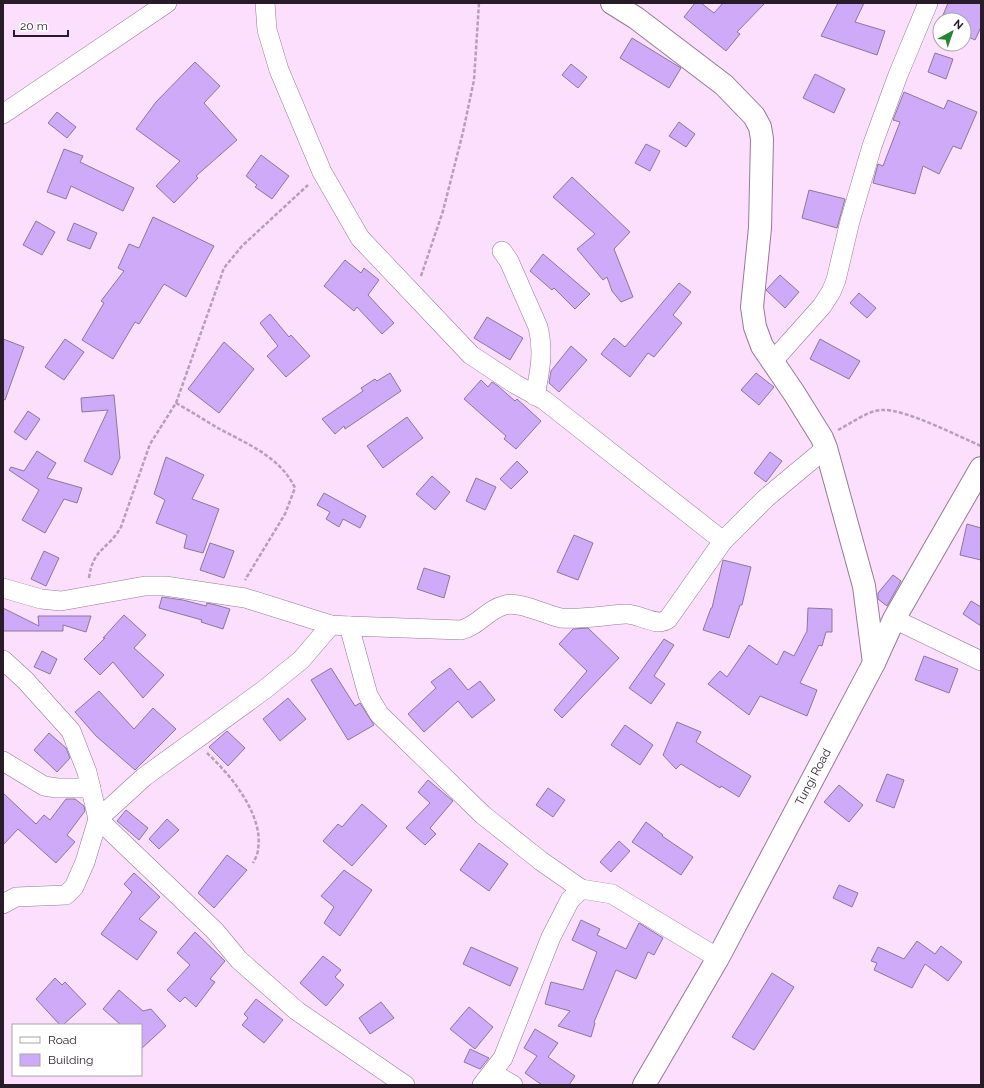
<svg xmlns="http://www.w3.org/2000/svg" width="984" height="1088" viewBox="0 0 984 1088" font-family="Raleway,sans-serif">
<style>
.building{fill:#cfaaf8;stroke:#8a789f}
.lines{fill:none;stroke-linecap:round;stroke-linejoin:round}
.street-casing{stroke:#987898;stroke-width:20}
.secondary-casing{stroke:#987898;stroke-width:24}
.path{stroke:#b69fb7;stroke-width:2.5;stroke-dasharray:4 2;stroke-linecap:butt}
.street{stroke:#fff;stroke-width:19}
.secondary{stroke:#fff;stroke-width:22}
.labels{text-anchor:middle;dominant-baseline:central;stroke-width:3.5;stroke-linejoin:round;paint-order:stroke}
.street-label{font-size:12px;fill:#291c29;stroke:#fff}
</style>
<rect width="100%" height="100%" fill="#fbdffc"/>
<g class="building">
<path d="M695,3H701L714,13L723,3H765L737,32L740,34L726,51L684,17Z"/>
<path d="M838,3H864L855,22L885,31L877,55L821,36Z"/>
<path d="M948,3H981V27L975,40L964,35V20H941Z"/>
<path d="M632,38L681,68L669,88L620,58Z"/>
<path d="M935,53L953,59L946,79L928,72Z"/>
<path d="M195,62L220,86L204,103L237,140L196,176L198,178L174,203L156,186L180,161L136,129L156,102Z"/>
<path d="M571,64L587,77L578,88L562,75Z"/>
<path d="M815,74L845,89L834,113L803,98Z"/>
<path d="M904,92L944,109L948,100L977,112L961,149L953,146L939,174L923,166L915,194L873,183L878,164L883,166L900,122L893,120Z"/>
<path d="M57,112L76,127L67,138L48,123Z"/>
<path d="M679,122L695,134L686,147L669,136Z"/>
<path d="M646,144L660,151L650,171L635,163Z"/>
<path d="M64,149L83,156L80,162L134,188L123,211L71,186L66,199L47,192Z"/>
<path d="M261,155L289,176L272,199L255,187L257,185L246,176Z"/>
<path d="M572,177L630,232L614,249L633,297L621,302L612,291L607,277L603,280L577,249L595,234L553,197Z"/>
<path d="M809,190L845,199L837,228L802,218Z"/>
<path d="M153,217L214,246L186,297L164,284L139,324L135,322L113,359L82,340L104,303L101,301L124,271L118,268L129,244L139,248Z"/>
<path d="M36,221L55,232L42,255L23,245Z"/>
<path d="M74,223L97,233L90,249L67,240Z"/>
<path d="M543,254L590,294L575,309L554,288L552,290L530,271Z"/>
<path d="M345,260L361,273L364,268L379,280L368,295L394,323L382,334L357,307L354,311L324,286Z"/>
<path d="M780,275L799,292L785,308L766,290Z"/>
<path d="M679,283L691,292L673,315L682,323L654,357L648,353L630,377L601,354L614,338L625,347Z"/>
<path d="M859,293L876,308L867,318L850,303Z"/>
<path d="M270,314L289,337L291,335L310,356L286,377L267,356L278,346L260,323Z"/>
<path d="M487,317L523,338L510,360L474,338Z"/>
<path d="M3,339L24,347L5,400L3,399Z"/>
<path d="M65,339L84,352L64,380L45,367Z"/>
<path d="M820,339L860,361L849,379L810,359Z"/>
<path d="M224,342L254,369L219,413L188,389Z"/>
<path d="M571,346L587,360L559,392L549,383L551,371Z"/>
<path d="M390,373L401,391L345,429L344,426L335,434L322,419L363,391L361,388L375,379L377,381Z"/>
<path d="M756,373L774,387L759,405L741,390Z"/>
<path d="M481,380L488,387L492,382L498,386L515,401L517,399L541,421L516,449L504,439L506,436L464,399Z"/>
<path d="M114,395L120,458L112,475L84,461L108,410L82,412L81,398Z"/>
<path d="M28,411L40,419L26,440L14,432Z"/>
<path d="M407,417L423,438L383,468L367,446Z"/>
<path d="M37,451L56,463L47,478L82,488L77,503L64,499L45,533L22,520L39,490L9,470L11,467L24,471Z"/>
<path d="M770,452L782,461L766,482L754,473Z"/>
<path d="M166,457L204,475L192,499L219,509L203,553L184,548L187,535L156,523L165,500L154,494Z"/>
<path d="M517,461L528,472L511,489L500,479Z"/>
<path d="M432,476L450,492L435,510L416,494Z"/>
<path d="M476,478L496,487L485,510L466,501Z"/>
<path d="M324,493L366,516L360,528L343,519L339,527L326,519L330,512L317,505Z"/>
<path d="M967,524L981,528V560L960,555Z"/>
<path d="M574,535L593,543L578,580L557,572Z"/>
<path d="M210,543L234,551L224,578L200,570Z"/>
<path d="M44,551L59,558L46,586L31,579Z"/>
<path d="M723,560L751,567L742,605H740L729,638L703,630L711,608H712Z"/>
<path d="M424,568L450,576L444,598L417,589Z"/>
<path d="M893,575L901,581L887,606L878,599V593Z"/>
<path d="M162,597L183,600L206,606L207,603L216,605L230,609L223,629L201,622L202,620L159,608Z"/>
<path d="M971,601L981,607V626L963,614Z"/>
<path d="M3,608L39,626L38,616H91L86,632L63,625V631H3Z"/>
<path d="M808,608L832,609V632H826L822,646L819,645L800,683L817,690L807,716L760,696L749,715L708,684L720,671L727,677L749,645L777,665L784,651L794,656L807,631Z"/>
<path d="M124,615L146,635L134,648L164,675L143,698L113,662L100,675L84,659L105,638H103Z"/>
<path d="M588,628L619,658L562,718L554,710L587,671L559,644L573,629Z"/>
<path d="M664,639L674,645L654,676L665,684L651,704L629,688Z"/>
<path d="M42,651L57,659L50,674L34,667Z"/>
<path d="M924,656L958,669L949,693L915,680Z"/>
<path d="M331,668L355,706L360,703L374,725L348,740L311,680Z"/>
<path d="M450,668L468,690L480,681L495,700L472,718L458,701L424,732L408,714L436,688L431,682Z"/>
<path d="M99,691L134,729L153,708L176,729L135,770L96,736L75,712Z"/>
<path d="M288,698L306,719L280,741L263,719Z"/>
<path d="M677,722L701,732L696,742L751,776L739,797L721,786L720,788L681,764L676,769L663,755Z"/>
<path d="M625,725L653,745L640,765L611,745Z"/>
<path d="M227,731L245,748L228,766L209,747Z"/>
<path d="M49,733L66,748L70,758L57,772L34,750Z"/>
<path d="M887,774L904,780L894,808L876,801Z"/>
<path d="M428,780L453,801L430,828L436,834L425,845L406,828L430,803L418,792Z"/>
<path d="M839,785L863,805L849,822L824,802Z"/>
<path d="M548,788L565,800L553,817L536,805Z"/>
<path d="M3,793L36,824L44,815L50,820L66,799H75L84,806L85,811L67,835L75,842L56,863L18,829L3,845Z"/>
<path d="M362,804L387,826L352,866L323,841L338,824L342,827Z"/>
<path d="M126,810L148,828L139,840L117,821Z"/>
<path d="M167,819L179,830L159,849L149,839Z"/>
<path d="M646,822L663,835L662,836L693,857L681,875L632,842Z"/>
<path d="M619,841L630,851L611,872L600,862Z"/>
<path d="M479,843L508,864L489,891L460,870Z"/>
<path d="M227,855L247,870L214,908L198,893Z"/>
<path d="M344,870L372,890L340,936L324,923L334,907L321,896Z"/>
<path d="M134,873L160,897L139,919L157,932L137,960L101,934L132,892L124,884Z"/>
<path d="M839,885L858,893L852,907L833,898Z"/>
<path d="M581,920L600,929L597,935L626,949L639,923L663,938L654,955L648,952L636,979L616,970L594,1022L595,1023L591,1037L558,1026L570,1011L545,1004L551,982L583,990L597,952L572,940Z"/>
<path d="M195,932L225,961L210,979L215,982L196,1007L185,997L180,1002L167,990L190,965L177,953Z"/>
<path d="M917,941L935,954L941,946L962,962L948,981L925,964L912,988L874,970L877,963L871,961L878,947L904,959Z"/>
<path d="M471,947L518,968L510,986L463,964Z"/>
<path d="M323,956L341,970L335,977L344,985L326,1006L300,983Z"/>
<path d="M772,973L794,987L754,1050L732,1037Z"/>
<path d="M55,978L62,985L65,982L86,1004L63,1025H60L36,999Z"/>
<path d="M119,990L143,1011L151,1009L166,1026L141,1049V1025H121L103,1009Z"/>
<path d="M256,999L283,1020L264,1043L242,1025L248,1018L244,1014Z"/>
<path d="M381,1002L394,1018L370,1034L359,1018Z"/>
<path d="M469,1007L493,1027L475,1049L450,1029Z"/>
<path d="M535,1029L558,1043L548,1057L575,1076L569,1085H542L525,1073L537,1056L524,1048Z"/>
<path d="M470,1049L489,1058L480,1069L464,1062Z"/>
</g>
<g class="lines">
<defs>
<g id="street">
<path d="M265,3L267,30L279,70L322,172L360,238L471,355L515,384L544,400L723,541"/>
<path d="M3,114L167,3"/>
<path d="M502,251L509,261L538,327C544,351 540,371 535,396"/>
<path d="M772,362L822,306L831,292L836,280L850,221L872,146L898,75L928,3"/>
<path d="M3,588L41,599L61,601L145,586H165L245,598L331,625L349,626L461,630C478,626 488,609 505,605C520,601 546,615 561,618C575,620 609,615 625,614C639,613 656,628 668,619L723,541L766,498L826,448"/>
<path d="M894,619L981,661"/>
<path d="M349,626L368,695L379,714L483,815L541,861L581,889"/>
<path d="M3,660L25,680L71,731L87,772L98,819L215,931L239,960L297,1011L405,1085"/>
<path d="M3,761L44,786L57,788H91"/>
<path d="M3,904L16,897L66,895L74,887L85,862L98,819L144,777L264,690L301,660L331,625"/>
<path d="M492,1073L513,1085"/>
<path d="M482,1085L503,1058L551,937L570,900L581,889L612,894L718,958"/>
</g>
<g id="secondary">
<path d="M612,3L636,18L724,85L754,116L760,127L762,139L760,228L752,307L755,327L762,346L794,393L822,438L826,448L864,586L874,663"/>
<path d="M644,1085L718,958L874,663L894,619L981,468"/>
</g>
</defs>
<use href="#street" class="street-casing"/>
<use href="#secondary" class="secondary-casing"/>
<g class="path">
<path d="M421,276L443,211L463,132L474,80L479,3"/>
<path d="M176,403C190,411 203,419 216,427C245,443 280,456 295,488L285,514L245,580"/>
<path d="M838,430C852,423 868,410 883,410C905,409 958,436 981,446"/>
<path d="M89,578C93,548 108,550 121,527L150,444L176,403L224,268L242,246L308,185"/>
<path d="M207,753C230,774 264,815 258,849C258,854 255,859 253,863"/>
</g>
<use href="#street" class="street"/>
<use href="#secondary" class="secondary"/>
</g>
<g class="labels">
<g class="street-label">
<text transform="translate(813 777) rotate(-62)">Tungi Road</text>
</g>
</g>
<rect width="984" height="1088" fill="none" stroke="#291c29" stroke-width="8"/>
<rect x="12" y="1024" width="130" height="52" fill="#ffffff" stroke="#a9a4a9"/>
<rect x="20" y="1037" width="20" height="6" fill="#ffffff" stroke="#a9a4a9"/>
<text x="48" y="1044" font-size="12" fill="#291c29">Road</text>
<rect x="20" y="1054" width="20" height="12" fill="#cfaaf8" stroke="#a9a4a9"/>
<text x="48" y="1064" font-size="12" fill="#291c29">Building</text>
<g transform="translate(952 32) rotate(40)"><circle r="19" fill="#ffffff" stroke="#a9a4a9"/>
<path d="M0-3L7 15L0 10L-7 15Z" fill="#288536"/>
<text y="-6" font-size="11" font-weight="bold" text-anchor="middle" fill="#291c29">N</text>
</g>
<path d="M14 30v6h54v-6" fill="none" stroke="#291c29" stroke-width="2"/>
<text x="20" y="30" font-size="12" fill="#291c29" stroke="#ffffff" stroke-width="3" paint-order="stroke">20 m</text>
</svg>
